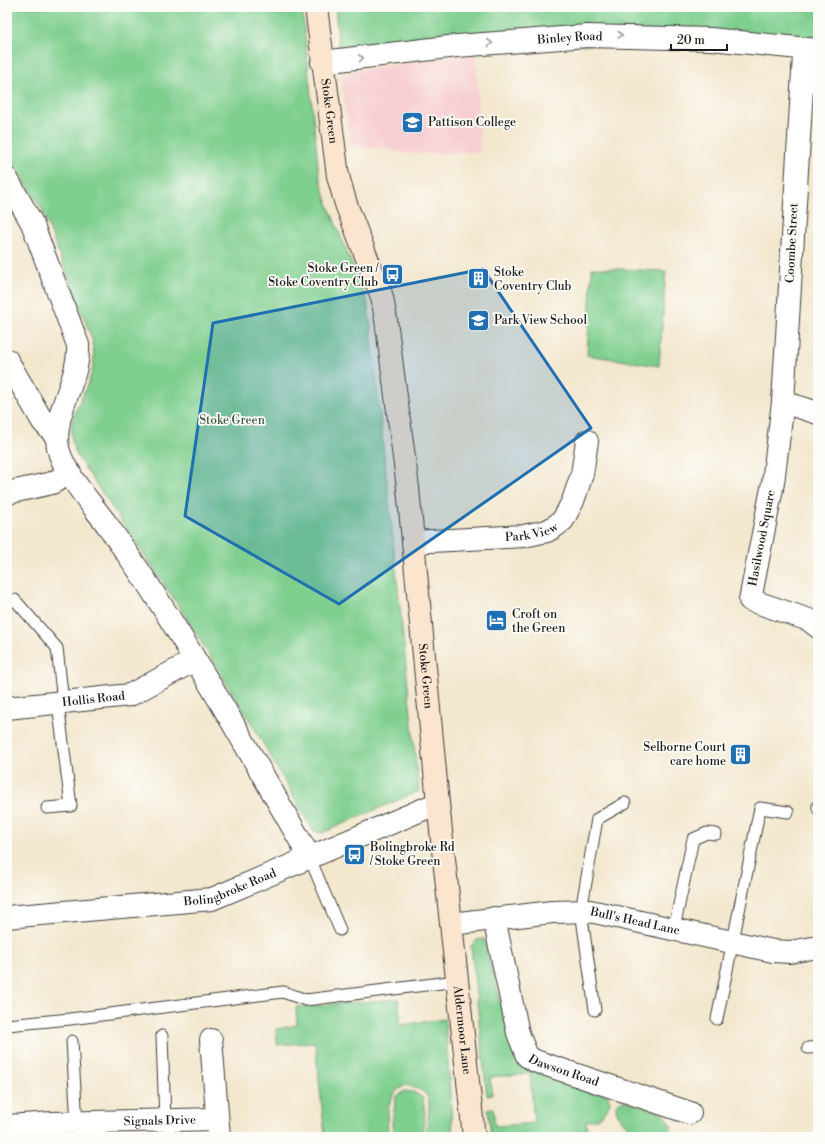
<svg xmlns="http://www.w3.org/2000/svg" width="825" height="1144" viewBox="0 0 825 1144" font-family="'Libre Bodoni',serif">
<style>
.built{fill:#f7cfd2}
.green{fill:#7fcf8f;stroke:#4e7656}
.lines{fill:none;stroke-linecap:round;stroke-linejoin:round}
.lane-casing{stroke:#3c3a37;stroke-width:13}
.street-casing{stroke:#3c3a37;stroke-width:24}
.secondary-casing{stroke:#3c3a37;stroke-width:24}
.lane{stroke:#fff;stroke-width:11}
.street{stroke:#fff;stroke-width:22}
.secondary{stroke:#fbe5cf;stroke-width:22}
.oneway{stroke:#999}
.marked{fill:#1f6fb2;fill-opacity:0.2;stroke:#1f6fb2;stroke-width:3;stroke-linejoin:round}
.labels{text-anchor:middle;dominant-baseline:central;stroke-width:3.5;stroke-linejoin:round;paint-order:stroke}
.street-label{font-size:12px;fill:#1c1c1c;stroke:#fdfcf7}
.poi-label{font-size:12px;fill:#1c1c1c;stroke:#fdfcf7;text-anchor:start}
.park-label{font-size:12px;fill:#3f5b44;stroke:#fdfcf7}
</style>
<rect width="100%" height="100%" fill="#fdfcf7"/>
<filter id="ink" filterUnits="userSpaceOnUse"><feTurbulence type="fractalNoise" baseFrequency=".025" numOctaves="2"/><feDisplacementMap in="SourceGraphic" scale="8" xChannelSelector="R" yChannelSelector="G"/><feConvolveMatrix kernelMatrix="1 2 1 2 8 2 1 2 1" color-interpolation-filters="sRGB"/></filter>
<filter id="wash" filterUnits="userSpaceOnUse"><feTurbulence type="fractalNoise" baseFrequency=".012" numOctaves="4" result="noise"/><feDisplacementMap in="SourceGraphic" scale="16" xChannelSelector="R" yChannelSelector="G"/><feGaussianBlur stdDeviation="0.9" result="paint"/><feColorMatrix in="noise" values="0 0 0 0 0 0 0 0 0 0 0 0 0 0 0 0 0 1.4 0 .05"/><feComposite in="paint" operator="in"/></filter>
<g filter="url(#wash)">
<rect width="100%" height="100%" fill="#f3e7ce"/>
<path class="built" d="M476,52L480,152L412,154L350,144L341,73Z"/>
<g class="green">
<path d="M7,7H302L319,175L328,205L367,301L371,328L419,791L322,833L313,831L252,724L180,608L77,456C60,414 86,403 93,367C95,358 93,348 92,339L41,207L7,154Z"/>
<path d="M335,7H818V39L339,51Z"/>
<path d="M592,268L666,271L659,366L587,355Z"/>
<path d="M484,939L514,1053L519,1063L528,1069L607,1095L610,1102C605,1115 600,1120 586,1121L587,1130L604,1137H491L488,1109L493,1108L495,1126L534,1123L530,1074L490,1077L492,1095L487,1096L471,946L477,940Z"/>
<path d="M398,999L401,1025L445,1019L453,1137H423C427,1125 435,1099 422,1091C417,1088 411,1087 406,1085C385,1094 387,1117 388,1137H325L315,1042L277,1045L276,1029L297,1025L296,1007Z"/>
<path d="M405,1091L414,1092L423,1098L425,1115L421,1137H393L392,1124L396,1096Z"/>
<path d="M623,1100L663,1113L672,1128L662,1137H622L630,1128C622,1121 616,1116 616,1105Z"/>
</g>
</g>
<g filter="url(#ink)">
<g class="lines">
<defs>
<g id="lane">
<path d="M7,600H15L57,648L63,702"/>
<path d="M818,805V809"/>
<path d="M47,808L71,806L58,703"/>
<path d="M309,856L340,930"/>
<path d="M674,928L693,839L707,833L716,834"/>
<path d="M595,1010L581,911L597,819L625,803"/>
<path d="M717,1019L760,808L788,812"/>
<path d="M7,1025L70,1019L283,992L306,1000L457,981"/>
<path d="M162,1036L165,1120"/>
<path d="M72,1041L77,1123"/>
<path d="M808,1048L818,1047"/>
</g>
<g id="street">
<path d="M810,50L804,55L783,402L818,413"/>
<path id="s1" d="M322,62L457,46L587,36L711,39L818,50"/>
<path d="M7,179L32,223L78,345C80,381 52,412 58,448C64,474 92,504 108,526C122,546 136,566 149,586C206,674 257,765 309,856"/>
<path d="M7,360L43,422L57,437"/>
<path d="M783,402L773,483L750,600L809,620L818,627"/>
<path d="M7,493L52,483L70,473"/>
<path id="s2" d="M413,542L524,536L547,531L554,527L563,520L573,501L582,474L587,441"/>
<path id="s3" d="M7,708L130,695L195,660"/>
<path id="s4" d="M7,917L212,899L438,803"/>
<path id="s5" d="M494,918L518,1033L527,1056L535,1061L690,1113"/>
<path id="s6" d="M451,924L552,912L590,911L773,951L790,952L818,947"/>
<path d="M211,1040L219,1137"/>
<path id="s7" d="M7,1126L53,1123L217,1119"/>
</g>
<g id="secondary">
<path id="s8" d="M316,7L338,176L346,204L382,297L386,320L408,488L438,803L474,1137"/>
</g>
</defs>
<use href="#lane" class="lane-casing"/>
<use href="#street" class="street-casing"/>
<use href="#secondary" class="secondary-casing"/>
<use href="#lane" class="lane"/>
<use href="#street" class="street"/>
<use href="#secondary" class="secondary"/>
</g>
<defs><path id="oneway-chevron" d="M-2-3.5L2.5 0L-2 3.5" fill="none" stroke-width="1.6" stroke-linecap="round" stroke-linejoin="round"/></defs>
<g class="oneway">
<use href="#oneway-chevron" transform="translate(620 35) rotate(3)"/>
<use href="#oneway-chevron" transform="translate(490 43) rotate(-4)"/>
<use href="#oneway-chevron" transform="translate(361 58) rotate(-7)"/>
</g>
</g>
<path class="marked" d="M483,269L591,428L339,604L185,516L213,323Z"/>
<defs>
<symbol id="school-square" viewBox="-11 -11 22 22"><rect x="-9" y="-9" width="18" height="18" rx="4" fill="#1f6fb2" stroke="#fdfcf7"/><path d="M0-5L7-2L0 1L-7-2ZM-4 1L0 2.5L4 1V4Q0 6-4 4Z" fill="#fff"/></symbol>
<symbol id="bus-square" viewBox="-11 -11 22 22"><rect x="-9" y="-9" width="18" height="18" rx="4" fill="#1f6fb2" stroke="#fdfcf7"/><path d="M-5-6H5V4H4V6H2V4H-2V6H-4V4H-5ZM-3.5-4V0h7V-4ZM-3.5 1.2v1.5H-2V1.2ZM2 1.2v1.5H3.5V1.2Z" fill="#fff"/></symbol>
<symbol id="building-square" viewBox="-11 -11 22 22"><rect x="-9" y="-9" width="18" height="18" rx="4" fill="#1f6fb2" stroke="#fdfcf7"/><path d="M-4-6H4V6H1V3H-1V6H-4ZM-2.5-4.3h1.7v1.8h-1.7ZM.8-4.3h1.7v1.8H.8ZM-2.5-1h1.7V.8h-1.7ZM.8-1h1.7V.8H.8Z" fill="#fff"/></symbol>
<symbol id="hotel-square" viewBox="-11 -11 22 22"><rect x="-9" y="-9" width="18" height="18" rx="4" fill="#1f6fb2" stroke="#fdfcf7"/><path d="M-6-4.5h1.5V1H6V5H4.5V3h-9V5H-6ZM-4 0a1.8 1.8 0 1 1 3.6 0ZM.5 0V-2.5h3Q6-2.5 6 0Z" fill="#fff"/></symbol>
</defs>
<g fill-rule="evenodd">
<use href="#school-square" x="400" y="110" width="25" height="25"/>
<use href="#bus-square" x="380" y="262" width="25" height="25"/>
<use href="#building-square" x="466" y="266" width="25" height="25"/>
<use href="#school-square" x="466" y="308" width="25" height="25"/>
<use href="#hotel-square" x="484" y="608" width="25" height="25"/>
<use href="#building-square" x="728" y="742" width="25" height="25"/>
<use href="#bus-square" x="342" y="842" width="25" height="25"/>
</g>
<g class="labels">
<g class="street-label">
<text stroke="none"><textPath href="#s1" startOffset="249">Binley Road</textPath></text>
<text stroke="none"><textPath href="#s8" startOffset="105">Stoke Green</textPath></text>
<text transform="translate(792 243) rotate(-87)">Coombe Street</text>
<text stroke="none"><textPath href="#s2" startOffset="119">Park View</textPath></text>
<text transform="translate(762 538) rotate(-79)">Hasilwood Square</text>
<text stroke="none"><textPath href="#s8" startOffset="681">Stoke Green</textPath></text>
<text stroke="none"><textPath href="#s3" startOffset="87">Hollis Road</textPath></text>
<text stroke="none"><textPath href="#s4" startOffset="226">Bolingbroke Road</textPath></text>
<text stroke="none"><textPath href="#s6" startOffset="186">Bull's Head Lane</textPath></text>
<text stroke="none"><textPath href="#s8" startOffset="1037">Aldermoor Lane</textPath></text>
<text stroke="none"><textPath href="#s5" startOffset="182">Dawson Road</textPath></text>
<text stroke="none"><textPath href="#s7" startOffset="153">Signals Drive</textPath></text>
</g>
<g class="poi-label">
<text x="428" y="122">Pattison College</text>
<text x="378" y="268" text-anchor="end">Stoke Green /<tspan x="378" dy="14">Stoke Coventry Club</tspan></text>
<text x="494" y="272">Stoke<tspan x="494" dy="14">Coventry Club</tspan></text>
<text x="494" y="320">Park View School</text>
<text x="512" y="614">Croft on<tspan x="512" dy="14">the Green</tspan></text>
<text x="726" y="747" text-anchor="end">Selborne Court<tspan x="726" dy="14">care home</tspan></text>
<text x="370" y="847">Bolingbroke Rd<tspan x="370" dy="14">/ Stoke Green</tspan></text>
</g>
<g class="park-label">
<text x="232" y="420">Stoke Green</text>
</g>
</g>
<rect width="825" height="1144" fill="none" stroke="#fdfcf7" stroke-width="24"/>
<path d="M671 44v6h56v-6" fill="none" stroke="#1c1c1c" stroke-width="2"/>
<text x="677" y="44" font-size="12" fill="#1c1c1c" stroke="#fdfcf7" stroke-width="3" paint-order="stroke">20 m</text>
</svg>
